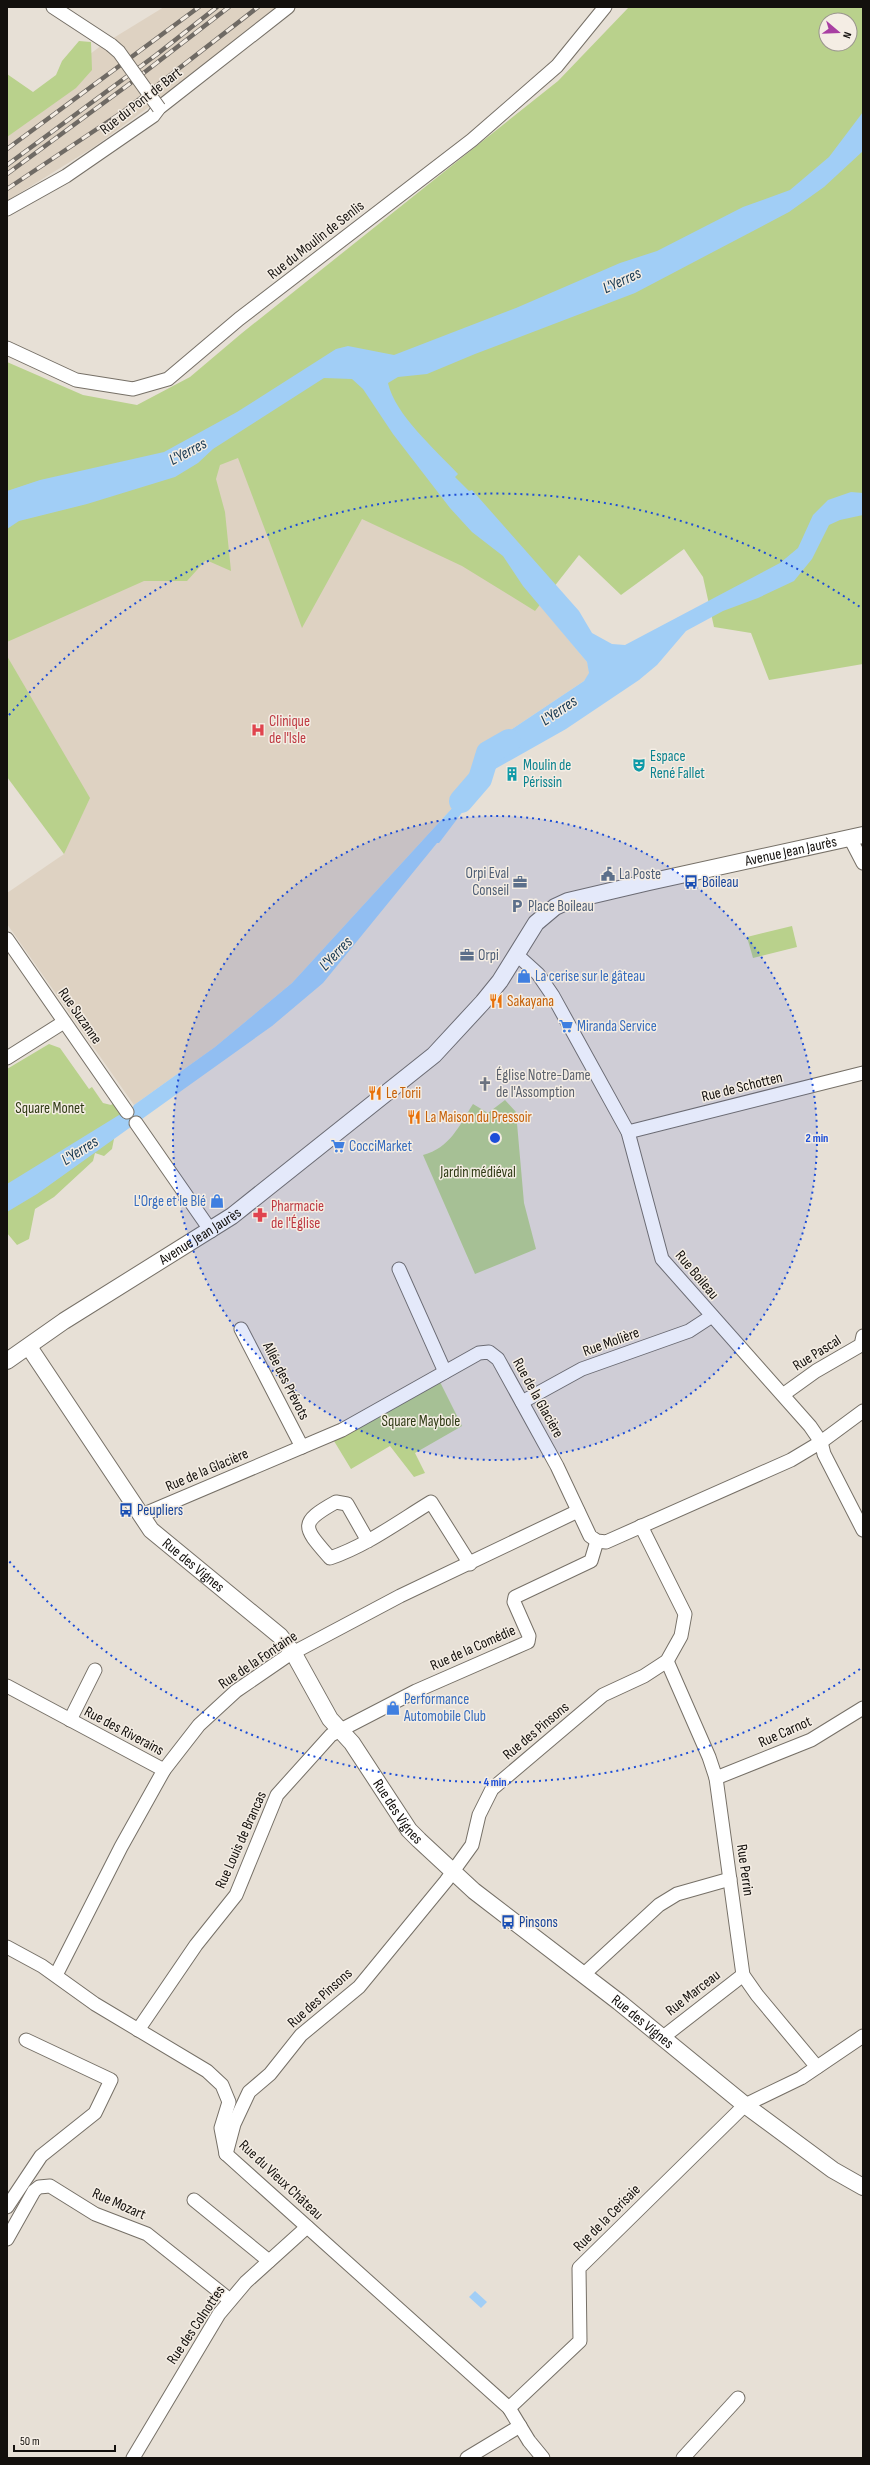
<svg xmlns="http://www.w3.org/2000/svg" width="870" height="2465" viewBox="0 0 870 2465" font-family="'Sofia Sans Condensed',sans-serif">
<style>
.built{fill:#ded2c2}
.green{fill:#b9d18c;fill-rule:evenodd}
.water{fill:#a1cef6}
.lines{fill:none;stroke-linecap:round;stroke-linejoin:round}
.river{stroke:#a1cef6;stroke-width:24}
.minor-casing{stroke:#767067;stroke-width:15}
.tertiary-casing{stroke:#767067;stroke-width:18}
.minor{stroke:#fff;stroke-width:13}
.tertiary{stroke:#fff;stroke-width:16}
.rail-casing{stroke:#6f6a64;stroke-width:4.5}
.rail{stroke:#f4ede4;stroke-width:3;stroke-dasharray:9;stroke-linecap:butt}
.minor-bridge-casing{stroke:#767067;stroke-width:15;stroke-linecap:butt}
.minor-bridge{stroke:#fff;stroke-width:13}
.ring{fill:none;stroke:#1d4ed8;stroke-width:2;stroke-dasharray:2 4}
.labels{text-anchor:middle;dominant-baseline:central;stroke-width:3;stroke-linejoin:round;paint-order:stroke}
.street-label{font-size:15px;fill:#13100d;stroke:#f4ede4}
.health-label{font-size:15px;fill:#be3a42;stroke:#f4ede4;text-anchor:start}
.culture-label{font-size:15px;fill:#0d838f;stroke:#f4ede4;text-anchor:start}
.service-label{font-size:15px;fill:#4e5e75;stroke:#f4ede4;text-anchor:start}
.transit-label{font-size:15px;fill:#164399;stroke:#f4ede4;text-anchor:start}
.shop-label{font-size:15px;fill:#366cbe;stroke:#f4ede4;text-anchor:start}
.food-label{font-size:15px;fill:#c56008;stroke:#f4ede4;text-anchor:start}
.worship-label{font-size:15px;fill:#5b616d;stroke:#f4ede4;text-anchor:start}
.park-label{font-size:15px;fill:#2f3a14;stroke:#f4ede4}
.water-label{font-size:16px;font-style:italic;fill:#163852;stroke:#f4ede4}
.centre{fill:#1d4ed8;stroke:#f4ede4;stroke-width:2}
.ring-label{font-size:12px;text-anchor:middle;font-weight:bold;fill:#1d4ed8;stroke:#f4ede4;stroke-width:3;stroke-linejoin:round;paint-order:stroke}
</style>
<rect width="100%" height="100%" fill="#e7e0d6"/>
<g class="built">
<path d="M164,7H279L160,99L94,147L7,201V117L102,45Z"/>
<path d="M324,378L540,605L587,662L590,673L584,681L491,743L484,751L487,770L292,983L215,1047L134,1105L7,924V893L64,854L7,767V529Z"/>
</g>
<g class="green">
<path d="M629,7H863V664L769,680L751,633L714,627L703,577L684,549L621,595L579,555L535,611L462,566L362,519L302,628L238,458L220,465L216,479L225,512L231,571L206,560L187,581H144L7,642V362L83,395L137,405L190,377L242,333L558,81ZM826,20H850V44H826Z"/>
<path d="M79,41L91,42L92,70L76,88L7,137V74L33,92L56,75L62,61Z"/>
<path d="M7,656L90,798L64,854L7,777Z"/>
<path d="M792,926L797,947L753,958L747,937Z"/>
<path d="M49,1044L60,1048L89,1089L92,1087L103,1103L111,1105L117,1101L125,1114L115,1134L112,1149L104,1156L95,1153L93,1161L54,1197L35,1209L29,1239L17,1245L7,1233V1069Z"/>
<path d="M505,1100L516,1112L524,1203L536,1249L475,1274L423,1155C450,1148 459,1126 473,1104L488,1113Z"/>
<path d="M440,1382L462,1426L415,1453L425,1473L414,1477L390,1446L351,1469L334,1441Z"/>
</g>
<g class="water">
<path d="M863,112V151L824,187L789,212L635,293L475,354L427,374L398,377L388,383C395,415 436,450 458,474L455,477L469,491L472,490L579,611L592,633L612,644L625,645L780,563L798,548L813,515L828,500L851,492L863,493V515L840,520L829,525L812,559L794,581L758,598L723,611L686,631L657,665L639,680L566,729L495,769L439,843H437L323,983L272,1026L37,1194L7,1212V1184L119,1115L123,1116L131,1111L134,1105L215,1047L292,983L487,770L484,751L491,743L584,681L589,673L587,662L523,586L503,556L472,532L450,508L393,434L363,389L352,379L324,378L213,449L198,463L175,477L87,504L19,521L7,529V491L40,480L164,452L237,412L336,349L348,346L394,355L516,308L620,263L657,251L743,207L790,190L829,157Z"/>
<path d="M475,2291L487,2302L481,2308L469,2297Z"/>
</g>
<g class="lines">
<path class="river" d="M461,801L480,779L488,753L509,741"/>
<defs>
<g id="minor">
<path d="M53,7L111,45"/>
<path d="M7,209L66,176L153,116L159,108L288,7"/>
<path d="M7,348L76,380L133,389L168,379L239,319L472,140L557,66L605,7"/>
<path d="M850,838L863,863"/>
<path d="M7,939L127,1112"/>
<path d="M516,954L538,974L553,996L628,1132L662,1259L810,1426L821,1442L824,1454L863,1530"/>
<path d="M7,1058L64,1022"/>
<path d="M136,1123L211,1231"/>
<path d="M628,1132L863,1073"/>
<path d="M399,1269L445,1372"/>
<path d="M241,1329L302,1447"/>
<path d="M784,1394L816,1371L861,1345L863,1336"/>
<path d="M522,1402L582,1369L689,1331L712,1316"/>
<path d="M142,1515L342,1430L479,1353L489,1352L498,1359L557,1466L590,1536L597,1541L606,1542L791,1460L821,1442L863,1411"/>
<path d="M368,1541L347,1504L336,1502C298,1523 303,1527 330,1558C366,1546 398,1522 431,1502L470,1564"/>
<path d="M667,1661L709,1757L716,1778L743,1975L757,1995L817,2067"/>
<path d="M7,1686L164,1770"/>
<path d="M70,1720L95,1670"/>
<path d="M716,1778L811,1740L863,1708"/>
<path d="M7,1947L42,1966L95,2004L207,2071L222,2085L229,2102L221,2128L226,2154L509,2408L529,2441L543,2458"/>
<path d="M56,1975L121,1847L164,1770L199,1725L236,1691L287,1656L400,1596L578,1511"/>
<path d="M583,1975L659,1905L677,1894L730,1879"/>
<path d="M138,2030L196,1945L236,1895L277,1795L331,1735L416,1691L528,1642L529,1636L514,1602L515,1597L591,1561L597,1541"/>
<path d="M662,2038L743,1975"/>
<path d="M226,2154L234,2124L249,2092L270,2074L301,2035L359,1987L446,1881L472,1845L479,1815L492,1789L603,1695L644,1676L667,1661L681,1636L685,1614L641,1526"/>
<path d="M194,2200L269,2261"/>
<path d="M7,2207L41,2156L95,2113L111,2080L26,2040"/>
<path d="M7,2239L34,2191L39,2187L50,2186L95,2214L147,2234L230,2300"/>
<path d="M509,2408L580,2341L579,2268L745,2105L801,2078L863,2036"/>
<path d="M133,2458L219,2314L246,2282L307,2227"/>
<path d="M467,2458L520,2426"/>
<path d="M683,2458L738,2398"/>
</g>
<g id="tertiary">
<path id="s1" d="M29,1347L151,1530L280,1636L294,1654L330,1719L352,1743L409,1830L419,1840L474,1891L619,2002L745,2105L833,2170L863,2187"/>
<path id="s2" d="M7,1361L64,1321L232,1216L434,1055L483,1002L500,981L536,923L555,907L568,901L649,882L863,835"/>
</g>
</defs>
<use href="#minor" class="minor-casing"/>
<use href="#tertiary" class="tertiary-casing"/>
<use href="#minor" class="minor"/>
<use href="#tertiary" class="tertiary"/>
<defs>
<g id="rail">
<path d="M7,149L199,7"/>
<path d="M7,165L156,55L217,7"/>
<path d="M7,174L128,85L229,7"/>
<path d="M7,189L124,111L258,7"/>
</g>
</defs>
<use href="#rail" class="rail-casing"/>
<use href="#rail" class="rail"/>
<defs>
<path id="minor-bridge" d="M111,45L119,52L159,108"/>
</defs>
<use href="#minor-bridge" class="minor-bridge-casing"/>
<use href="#minor-bridge" class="minor-bridge"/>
</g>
<circle cx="495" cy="1138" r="322" fill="#1d4ed8" fill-opacity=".12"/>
<g class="ring">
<circle cx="495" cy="1138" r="322"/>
<path d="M860 1669A644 644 0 0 1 9 1561M9 715A644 644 0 0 1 860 607"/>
</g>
<defs>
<symbol id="hospital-bare" viewBox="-9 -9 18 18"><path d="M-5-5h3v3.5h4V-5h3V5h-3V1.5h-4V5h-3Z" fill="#e0444e" stroke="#f4ede4" stroke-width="2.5" paint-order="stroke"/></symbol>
<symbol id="theatre-bare" viewBox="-9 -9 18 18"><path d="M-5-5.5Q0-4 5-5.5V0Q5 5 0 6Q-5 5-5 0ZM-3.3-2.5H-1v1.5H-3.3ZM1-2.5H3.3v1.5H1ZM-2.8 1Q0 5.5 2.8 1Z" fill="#0f9aa8" stroke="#f4ede4" stroke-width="2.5" paint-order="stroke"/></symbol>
<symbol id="building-bare" viewBox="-9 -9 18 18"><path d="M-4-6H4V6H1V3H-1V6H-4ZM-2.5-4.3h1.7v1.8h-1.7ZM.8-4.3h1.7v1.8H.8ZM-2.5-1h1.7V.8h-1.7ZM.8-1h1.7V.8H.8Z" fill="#0f9aa8" stroke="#f4ede4" stroke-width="2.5" paint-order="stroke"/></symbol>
<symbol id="civic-bare" viewBox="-9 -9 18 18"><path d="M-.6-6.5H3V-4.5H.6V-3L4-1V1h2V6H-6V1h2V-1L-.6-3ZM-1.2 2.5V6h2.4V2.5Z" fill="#5c6f8a" stroke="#f4ede4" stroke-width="2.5" paint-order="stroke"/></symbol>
<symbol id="office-bare" viewBox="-9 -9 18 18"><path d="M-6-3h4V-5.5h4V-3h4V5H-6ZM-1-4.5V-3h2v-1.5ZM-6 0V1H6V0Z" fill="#5c6f8a" stroke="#f4ede4" stroke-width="2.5" paint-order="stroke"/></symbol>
<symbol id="bus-bare" viewBox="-9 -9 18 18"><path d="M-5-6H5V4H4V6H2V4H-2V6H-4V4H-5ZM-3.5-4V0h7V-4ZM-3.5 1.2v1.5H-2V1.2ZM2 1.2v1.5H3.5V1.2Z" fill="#1a4fb4" stroke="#f4ede4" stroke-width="2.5" paint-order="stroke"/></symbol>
<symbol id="parking-bare" viewBox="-9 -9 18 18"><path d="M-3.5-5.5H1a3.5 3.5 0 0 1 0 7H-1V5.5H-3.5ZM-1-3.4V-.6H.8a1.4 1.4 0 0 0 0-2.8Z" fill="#5c6f8a" stroke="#f4ede4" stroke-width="2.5" paint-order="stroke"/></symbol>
<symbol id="shop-bare" viewBox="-9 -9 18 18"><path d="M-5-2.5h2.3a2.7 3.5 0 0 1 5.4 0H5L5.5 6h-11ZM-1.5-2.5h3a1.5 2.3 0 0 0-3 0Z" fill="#3f7fe0" stroke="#f4ede4" stroke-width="2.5" paint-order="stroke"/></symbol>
<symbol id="restaurant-bare" viewBox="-9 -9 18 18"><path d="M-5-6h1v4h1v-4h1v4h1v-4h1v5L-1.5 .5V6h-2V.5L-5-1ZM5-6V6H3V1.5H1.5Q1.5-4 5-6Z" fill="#e8710a" stroke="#f4ede4" stroke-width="2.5" paint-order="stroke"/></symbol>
<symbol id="supermarket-bare" viewBox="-9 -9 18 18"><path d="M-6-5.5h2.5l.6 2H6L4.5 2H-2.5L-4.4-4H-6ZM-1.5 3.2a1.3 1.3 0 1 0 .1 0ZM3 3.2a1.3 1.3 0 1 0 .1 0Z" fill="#3f7fe0" stroke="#f4ede4" stroke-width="2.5" paint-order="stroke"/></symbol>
<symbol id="church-bare" viewBox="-9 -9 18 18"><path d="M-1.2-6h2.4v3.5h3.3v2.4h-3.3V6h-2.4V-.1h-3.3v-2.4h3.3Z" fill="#6b7280" stroke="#f4ede4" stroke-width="2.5" paint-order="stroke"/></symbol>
<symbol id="pharmacy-bare" viewBox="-9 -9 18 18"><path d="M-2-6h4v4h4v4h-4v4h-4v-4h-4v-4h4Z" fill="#e0444e" stroke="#f4ede4" stroke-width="2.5" paint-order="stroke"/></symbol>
</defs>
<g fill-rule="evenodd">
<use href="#hospital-bare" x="248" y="720" width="20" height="20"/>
<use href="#theatre-bare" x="629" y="755" width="20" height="20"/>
<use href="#building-bare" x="502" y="764" width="20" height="20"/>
<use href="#civic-bare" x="598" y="864" width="20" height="20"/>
<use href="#office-bare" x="510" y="872" width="20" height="20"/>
<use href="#bus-bare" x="681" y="872" width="20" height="20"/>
<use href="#parking-bare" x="507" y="896" width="20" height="20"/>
<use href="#office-bare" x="457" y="945" width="20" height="20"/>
<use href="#shop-bare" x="514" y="966" width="20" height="20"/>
<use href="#restaurant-bare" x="486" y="991" width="20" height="20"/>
<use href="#supermarket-bare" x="556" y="1016" width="20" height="20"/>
<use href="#church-bare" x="475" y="1074" width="20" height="20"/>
<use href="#restaurant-bare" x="365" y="1083" width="20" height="20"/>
<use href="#restaurant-bare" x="404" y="1107" width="20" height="20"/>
<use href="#supermarket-bare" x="328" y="1136" width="20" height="20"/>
<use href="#shop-bare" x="207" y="1191" width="20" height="20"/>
<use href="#pharmacy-bare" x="250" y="1205" width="20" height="20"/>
<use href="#bus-bare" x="116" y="1500" width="20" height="20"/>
<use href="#shop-bare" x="383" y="1698" width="20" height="20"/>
<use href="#bus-bare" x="498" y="1912" width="20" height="20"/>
</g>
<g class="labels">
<g class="street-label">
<text transform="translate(141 101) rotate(-38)">Rue du Pont de Bart</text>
<text transform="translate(316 240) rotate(-38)">Rue du Moulin de Senlis</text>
<text stroke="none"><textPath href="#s2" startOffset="961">Avenue Jean Jaurès</textPath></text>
<text transform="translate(80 1016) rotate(55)">Rue Suzanne</text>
<text transform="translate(742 1087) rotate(-14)">Rue de Schotten</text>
<text stroke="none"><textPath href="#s2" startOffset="230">Avenue Jean Jaurès</textPath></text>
<text transform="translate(697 1275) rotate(50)">Rue Boileau</text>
<text transform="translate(611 1342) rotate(-20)">Rue Molière</text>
<text transform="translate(817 1353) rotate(-32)">Rue Pascal</text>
<text transform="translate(286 1381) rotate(63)">Allée des Prévots</text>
<text transform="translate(538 1398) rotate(61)">Rue de la Glacière</text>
<text transform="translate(207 1470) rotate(-23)">Rue de la Glacière</text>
<text stroke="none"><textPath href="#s1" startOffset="275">Rue des Vignes</textPath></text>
<text transform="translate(473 1648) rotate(-24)">Rue de la Comédie</text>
<text transform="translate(258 1660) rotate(-34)">Rue de la Fontaine</text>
<text transform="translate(124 1731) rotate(28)">Rue des Riverains</text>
<text transform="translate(536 1731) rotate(-40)">Rue des Pinsons</text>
<text transform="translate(785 1732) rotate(-24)">Rue Carnot</text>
<text stroke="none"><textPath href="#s1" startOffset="599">Rue des Vignes</textPath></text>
<text transform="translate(241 1840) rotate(-66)">Rue Louis de Brancas</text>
<text transform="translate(745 1870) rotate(82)">Rue Perrin</text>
<text transform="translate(693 1993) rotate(-38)">Rue Marceau</text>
<text transform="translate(320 1998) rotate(-42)">Rue des Pinsons</text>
<text stroke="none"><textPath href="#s1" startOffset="923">Rue des Vignes</textPath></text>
<text transform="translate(281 2180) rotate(43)">Rue du Vieux Château</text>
<text transform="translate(119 2204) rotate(24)">Rue Mozart</text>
<text transform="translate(607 2218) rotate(-45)">Rue de la Cerisaie</text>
<text transform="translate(196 2325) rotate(-56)">Rue des Colnottes</text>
</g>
<g class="health-label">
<text x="269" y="721">Clinique<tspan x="269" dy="17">de l'Isle</tspan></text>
<text x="271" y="1206">Pharmacie<tspan x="271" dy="17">de l'Église</tspan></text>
</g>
<g class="culture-label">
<text x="650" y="756">Espace<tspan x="650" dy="17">René Fallet</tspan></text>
<text x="523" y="765">Moulin de<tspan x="523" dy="17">Périssin</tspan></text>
</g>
<g class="service-label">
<text x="509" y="873" text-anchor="end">Orpi Eval<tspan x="509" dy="17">Conseil</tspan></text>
<text x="619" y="874">La Poste</text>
<text x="528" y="906">Place Boileau</text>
<text x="478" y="955">Orpi</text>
</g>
<g class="transit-label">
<text x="702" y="882">Boileau</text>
<text x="137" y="1510">Peupliers</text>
<text x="519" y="1922">Pinsons</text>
</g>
<g class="shop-label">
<text x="535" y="976">La cerise sur le gâteau</text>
<text x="577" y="1026">Miranda Service</text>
<text x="349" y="1146">CocciMarket</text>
<text x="206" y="1201" text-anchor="end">L'Orge et le Blé</text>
<text x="404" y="1699">Performance<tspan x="404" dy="17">Automobile Club</tspan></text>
</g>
<g class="food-label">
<text x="507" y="1001">Sakayana</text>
<text x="386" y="1093">Le Torii</text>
<text x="425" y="1117">La Maison du Pressoir</text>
</g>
<g class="worship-label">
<text x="496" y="1075">Église Notre-Dame<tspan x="496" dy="17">de l'Assomption</tspan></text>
</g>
<g class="park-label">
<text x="50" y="1108">Square Monet</text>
<text x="478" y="1172">Jardin médiéval</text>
<text x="421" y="1421">Square Maybole</text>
</g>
<g class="water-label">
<text transform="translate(622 281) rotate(-25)">L'Yerres</text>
<text transform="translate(188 452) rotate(-28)">L'Yerres</text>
<text transform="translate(559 711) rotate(-34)">L'Yerres</text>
<text transform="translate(336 954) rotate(-46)">L'Yerres</text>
<text transform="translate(80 1151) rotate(-32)">L'Yerres</text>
</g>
</g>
<circle cx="495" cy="1138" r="6" class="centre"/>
<g class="ring-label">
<text x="817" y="1142">2 min</text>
<text x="495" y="1786">4 min</text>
</g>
<rect width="870" height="2465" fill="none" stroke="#13100d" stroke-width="16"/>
<g transform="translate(838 32) rotate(109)"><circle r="19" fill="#f4ede4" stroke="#9a958e"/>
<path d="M0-3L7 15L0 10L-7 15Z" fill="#a83fa2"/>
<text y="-6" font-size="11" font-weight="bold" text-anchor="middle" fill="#13100d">N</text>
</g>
<path d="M14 2445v6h101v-6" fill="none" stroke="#13100d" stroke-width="2"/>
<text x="20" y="2445" font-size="12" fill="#13100d" stroke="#f4ede4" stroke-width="3" paint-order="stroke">50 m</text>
</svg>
